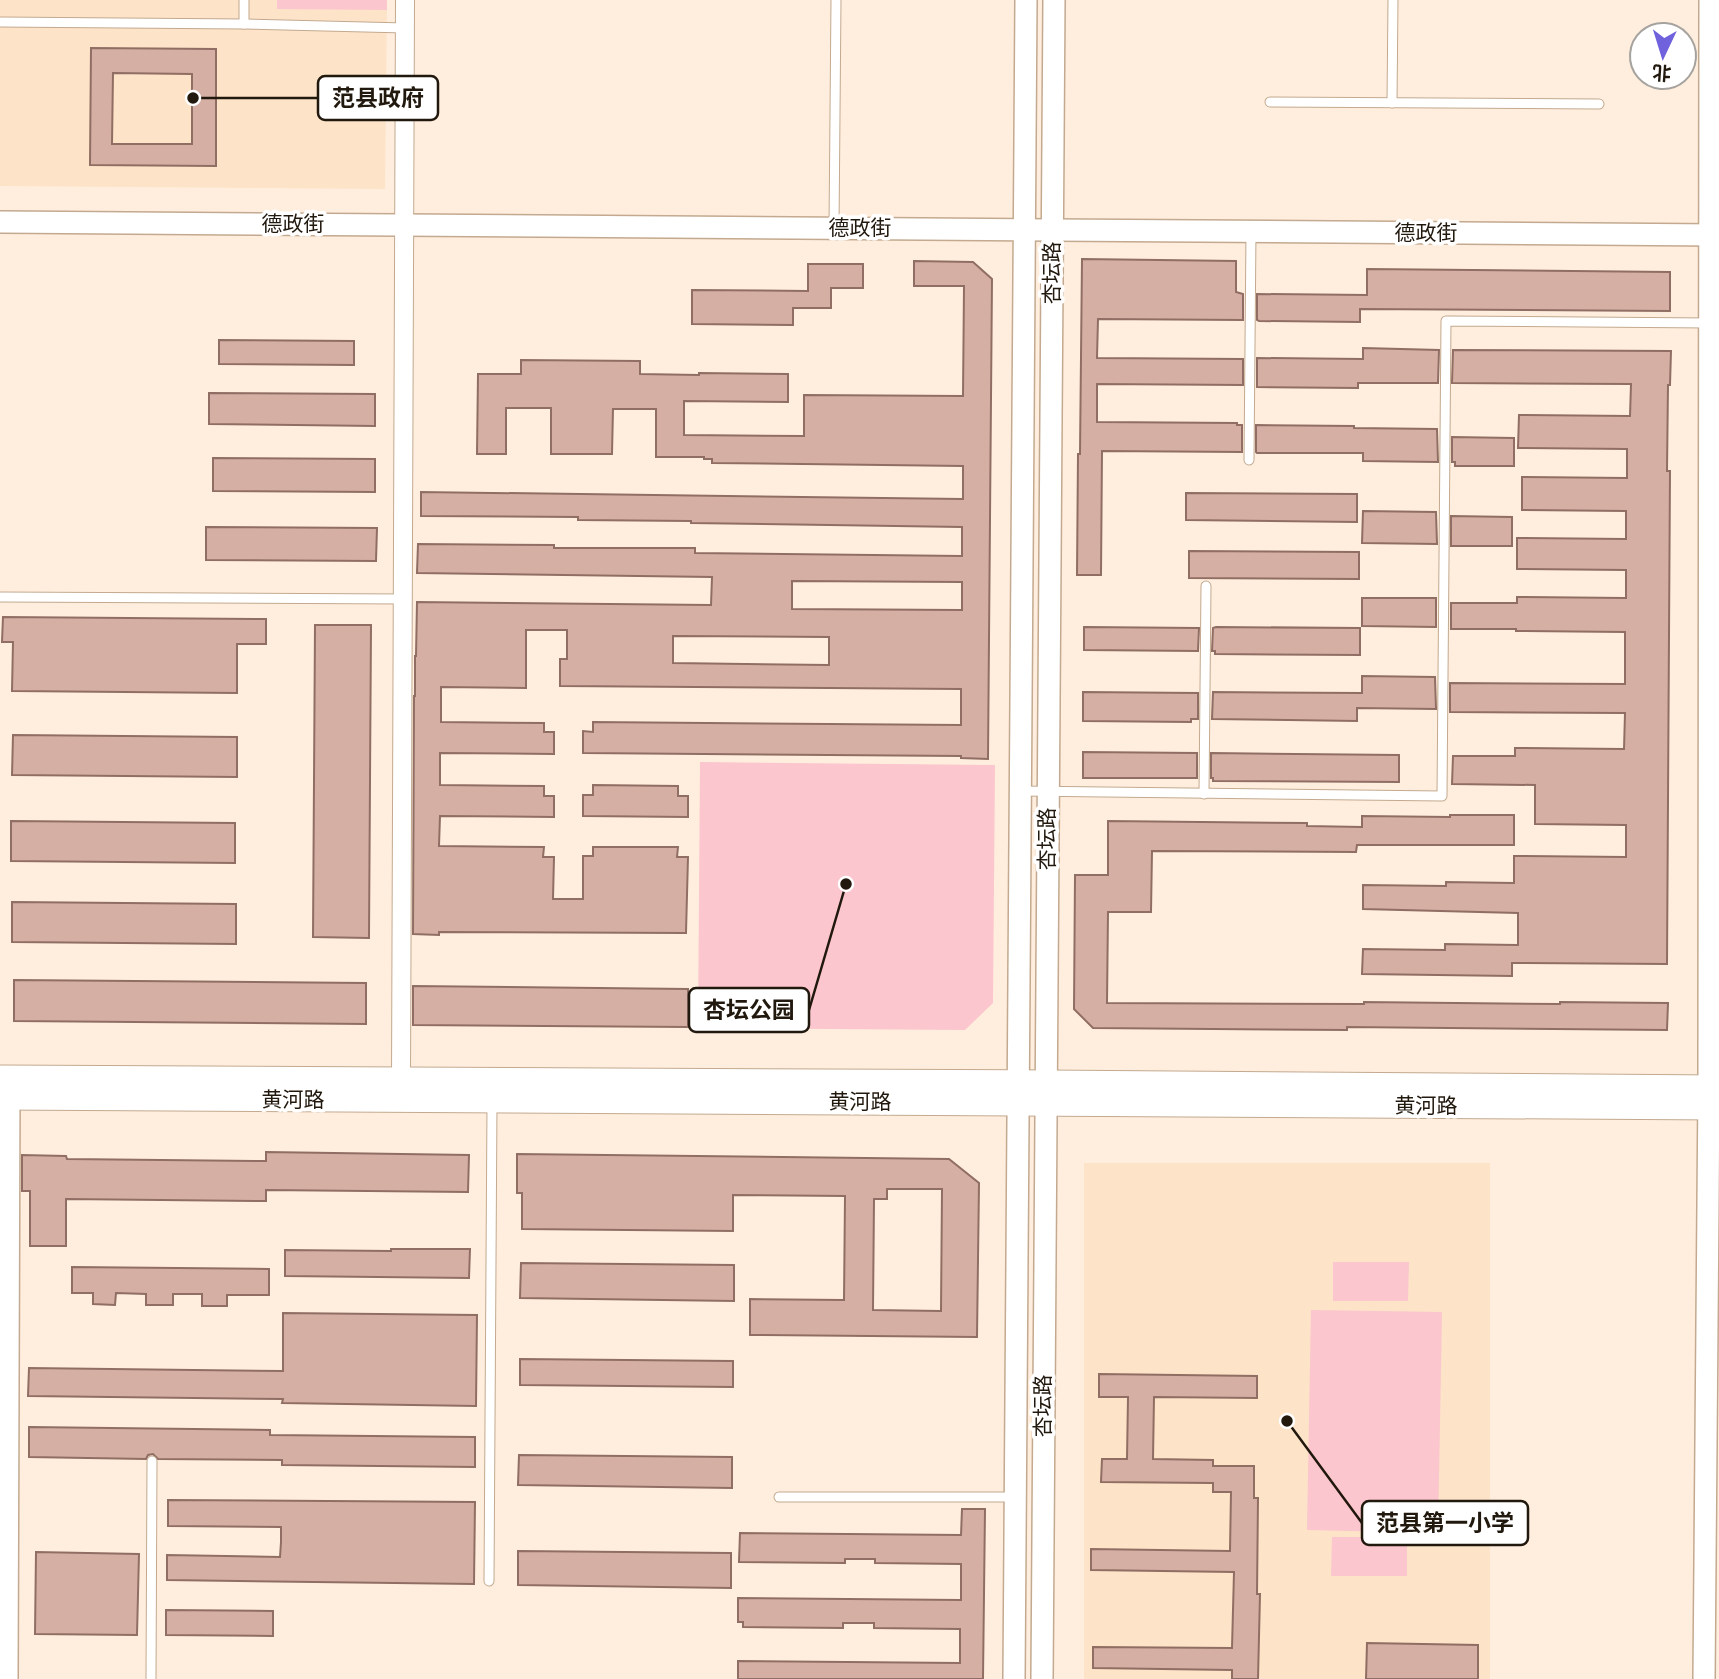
<svg xmlns="http://www.w3.org/2000/svg" width="1719" height="1679" viewBox="0 0 1719 1679" font-family="'Fira Sans','Noto Sans SC',sans-serif">
<style>
.built{fill:#fde3c8}
.green{fill:#fbc6cd}
.building{fill:#d5afa3;stroke:#906e63;stroke-width:2;fill-rule:evenodd}
.lines{fill:none;stroke-linecap:round;stroke-linejoin:round}
.service-casing{stroke:#c3a98f;stroke-width:11}
.minor-casing{stroke:#c3a98f;stroke-width:20}
.tertiary-casing{stroke:#c3a98f;stroke-width:24}
.secondary-casing{stroke:#c3a98f;stroke-width:25}
.service{stroke:#fff;stroke-width:9}
.minor{stroke:#fff;stroke-width:18}
.tertiary{stroke:#fff;stroke-width:21}
.secondary{stroke:#fff;stroke-width:23}
.labels{text-anchor:middle;dominant-baseline:central;stroke-width:7;stroke-linejoin:round;paint-order:stroke}
.street-label{font-size:21px;fill:#21180e;stroke:#fff}
.leader{fill:none;stroke:#21180e;stroke-width:2.5}
.callout-dot{fill:#21180e;stroke:#fff;stroke-width:2.5}
.callout{fill:#fff;stroke:#21180e;stroke-width:2.5}
.callout-label{font-size:23px;text-anchor:middle;font-weight:bold;fill:#21180e}
</style>
<rect width="100%" height="100%" fill="#ffeede"/>
<g class="built">
<path d="M0,0H387L385,189L0,186Z"/>
<rect x="1084" y="1163" width="406" height="516"/>
</g>
<g class="green">
<path d="M277,0H387V10L277,9Z"/>
<path d="M700,762L995,765L993,1003L965,1030L698,1028Z"/>
<path d="M1333,1262H1409L1408,1301H1333Z"/>
<path d="M1311,1310L1442,1312L1438,1533L1307,1530Z"/>
<path d="M1332,1537H1407V1576H1331Z"/>
</g>
<g class="building">
<path d="M91,48L216,49V166L90,165ZM113,73L192,74V144H112Z"/>
<path d="M1082,259L1236,261V292L1243,294V320L1098,319L1097,358L1243,359V385L1097,384V422L1237,423V425H1242V452L1102,451L1101,575H1077L1078,454H1080Z"/>
<path d="M914,261L973,262L992,279L988,759L961,758V756L583,753V731L593,732V722L961,725V689L560,686V659H567V630H526V688L441,687V722L544,723V732H554V754L440,753V785L544,786V796H554V817L440,816L439,846L544,847L543,857H554L553,899H583V856H593V847H678L677,857H688L686,933L439,932V935L413,934L414,696H415V656H416L417,602L711,605L712,577L417,573L418,544L554,545V548H695V553L962,556V527L691,523V521L578,520V517L421,516V492L963,499V466L712,463V459H704V457H656V409H613L612,454H551V408H506V454H477L478,374H521V360L640,361V374L699,375V373L788,374V402L684,401V435L804,436V395L963,396L964,286H914ZM792,581L962,582V610L792,609ZM673,636L829,637V665L673,663Z"/>
<path d="M808,264H863V288H831V308H793V325L692,324V290L808,291Z"/>
<path d="M1367,269L1670,272V311L1360,309V322L1259,321L1257,320V294L1367,295Z"/>
<path d="M219,340L354,341V365L219,364Z"/>
<path d="M1363,348L1439,350L1438,383H1358V388L1257,387V358L1363,359Z"/>
<path d="M1453,350L1671,351L1670,385H1668L1667,471H1670L1667,964L1512,963V976L1362,974L1363,949L1445,950V944L1518,945V913L1363,909V885L1446,886V882L1514,883V856L1626,857V825L1535,824V785L1452,784L1453,756H1515V748L1624,749L1625,713L1450,712V683L1625,684V632L1516,631V629H1451V603H1517V597L1626,598V570L1517,569V538L1626,539V511L1522,510V477L1627,478V449L1518,448L1519,415L1630,416L1631,384L1452,383Z"/>
<path d="M209,393L375,394V426L209,424Z"/>
<path d="M1256,425L1354,426V428L1437,429L1438,462L1363,461V453H1257L1256,452Z"/>
<path d="M1452,437L1514,438V466H1455V462H1452Z"/>
<path d="M213,458L375,459V492L213,491Z"/>
<path d="M1186,493L1357,494V522L1186,520Z"/>
<path d="M1363,511L1436,512L1437,544L1362,543Z"/>
<path d="M1451,516L1512,517V546H1451Z"/>
<path d="M206,527L377,528L376,561L206,560Z"/>
<path d="M1189,551L1359,552V579L1189,578Z"/>
<path d="M1362,598H1436V627L1362,626Z"/>
<path d="M3,617L266,619V644H237V693L12,691L13,642H2Z"/>
<path d="M315,625H371L369,938L313,937Z"/>
<path d="M1084,627L1199,628L1198,651L1084,650Z"/>
<path d="M1216,627L1360,628V655L1215,654V651H1212L1213,628Z"/>
<path d="M1362,676L1435,677L1436,709L1357,708V721L1212,719L1213,692L1362,693Z"/>
<path d="M1083,692L1198,693V719H1191V722L1083,721Z"/>
<path d="M13,735L237,737V777L12,775Z"/>
<path d="M1083,752L1197,753V778H1083Z"/>
<path d="M1211,753L1399,755V782L1213,781V778H1211Z"/>
<path d="M593,785L678,786V796H688V817L583,816V795H593Z"/>
<path d="M1450,815H1514V845H1357L1356,852L1152,851L1151,912H1108L1107,1003L1364,1004V1002L1560,1004V1002L1668,1003L1667,1030L1347,1027V1030L1093,1028L1074,1009L1075,875H1108V821L1307,823V826L1362,827V816L1450,817Z"/>
<path d="M11,821L235,823V863L11,861Z"/>
<path d="M12,902L236,904V944L12,942Z"/>
<path d="M14,980L366,983V1024L14,1021Z"/>
<path d="M413,986L688,989V1027L413,1025Z"/>
<path d="M266,1152L469,1155L468,1192L266,1190V1201L66,1199V1246H30V1191H22V1155L66,1156L67,1159L266,1161Z"/>
<path d="M517,1154L949,1159L979,1183L977,1337L750,1335V1299L844,1300L845,1196L733,1195V1231L522,1229V1193H517ZM887,1189H942L941,1311L873,1310L874,1199H887Z"/>
<path d="M391,1249H470L469,1278L285,1276V1250L391,1251Z"/>
<path d="M521,1263L734,1265V1301L520,1298Z"/>
<path d="M72,1267L269,1269V1295H227V1306H202V1294H173V1305H146V1294L116,1293L115,1305L93,1304V1293H72Z"/>
<path d="M283,1313L477,1315L476,1406L282,1403L283,1399L28,1396L29,1368L283,1371Z"/>
<path d="M520,1359L733,1361V1387L520,1385Z"/>
<path d="M1099,1374L1257,1376V1398L1154,1397L1153,1459L1213,1460V1466H1254V1498H1258L1257,1594H1260L1258,1679H1232V1670L1093,1668V1647L1232,1648L1234,1572L1091,1570V1549L1230,1551L1231,1492H1213V1483L1101,1482L1102,1459H1127L1128,1397H1099Z"/>
<path d="M29,1427L270,1430V1435L475,1437V1467L282,1465V1460L158,1459L153,1454L148,1455L146,1459L29,1457Z"/>
<path d="M519,1455L732,1457V1488L518,1485Z"/>
<path d="M168,1500L475,1502L474,1584L167,1580V1555L280,1557L281,1542V1527L168,1526Z"/>
<path d="M962,1509H985L983,1679H738V1661L960,1663V1629L874,1628V1623H843V1628L743,1627V1622H738V1598L961,1600V1564L875,1563V1559H845V1563L739,1562L740,1533L961,1535Z"/>
<path d="M518,1551L731,1553V1588L518,1585Z"/>
<path d="M36,1552L139,1554L137,1635L35,1634Z"/>
<path d="M166,1610L273,1611V1636L166,1635Z"/>
<path d="M1367,1643L1478,1645V1679H1366Z"/>
</g>
<g class="lines">
<defs>
<g id="service">
<path d="M0,22L244,24L405,28"/>
<path d="M244,24V0"/>
<path d="M1270,102L1599,104"/>
<path d="M1392,103L1393,0"/>
<path d="M834,228L836,0"/>
<path d="M1249,460L1251,231"/>
<path d="M0,597L403,599"/>
<path d="M1021,791L1442,796L1446,321L1709,323"/>
<path d="M1204,794L1206,586"/>
<path d="M779,1497H1014"/>
<path d="M489,1581L492,1103"/>
<path d="M151,1679L152,1461"/>
</g>
<path id="minor" d="M401,1080L405,0"/>
<g id="tertiary">
<path d="M0,222L1719,235"/>
<path d="M7,1679L9,1083"/>
<path d="M1014,1679L1026,0"/>
<path d="M1042,1679L1054,0"/>
<path d="M1704,1679L1709,1087L1710,0"/>
</g>
<g id="secondary">
<path d="M0,1077L1045,1082L1719,1087"/>
<path d="M0,1098L1719,1108"/>
</g>
</defs>
<use href="#service" class="service-casing"/>
<use href="#minor" class="minor-casing"/>
<use href="#tertiary" class="tertiary-casing"/>
<use href="#secondary" class="secondary-casing"/>
<use href="#service" class="service"/>
<use href="#minor" class="minor"/>
<use href="#tertiary" class="tertiary"/>
<use href="#secondary" class="secondary"/>
</g>
<g class="labels">
<g class="street-label">
<text x="293" y="224">德政街</text>
<text x="860" y="228">德政街</text>
<text x="1426" y="233">德政街</text>
<text transform="translate(1052 273) rotate(-90)">杏坛路</text>
<text transform="translate(1047 839) rotate(-90)">杏坛路</text>
<text x="293" y="1100">黄河路</text>
<text x="860" y="1102">黄河路</text>
<text x="1426" y="1106">黄河路</text>
<text transform="translate(1043 1406) rotate(-90)">杏坛路</text>
</g>
</g>
<path class="leader" d="M193 98L318 98M846 884L809 1010M1287 1421L1362 1523"/>
<g class="callout-dot">
<circle cx="193" cy="98" r="7"/>
<circle cx="846" cy="884" r="7"/>
<circle cx="1287" cy="1421" r="7"/>
</g>
<g class="callout">
<rect x="318" y="76" width="120" height="44" rx="7"/>
<rect x="689" y="988" width="120" height="44" rx="7"/>
<rect x="1362" y="1501" width="166" height="44" rx="7"/>
</g>
<g class="callout-label">
<text x="378" y="106">范县政府</text>
<text x="749" y="1018">杏坛公园</text>
<text x="1445" y="1531">范县第一小学</text>
</g>
<g transform="translate(1663 56) rotate(184)"><circle r="33" fill="#ffffff" stroke="#a6a39f" stroke-width="2"/>
<path d="M0-5L12 26L0 18L-12 26Z" fill="#6f62dc"/>
<text y="-10" font-size="19" font-weight="bold" text-anchor="middle" fill="#21180e">北</text>
</g>
</svg>
